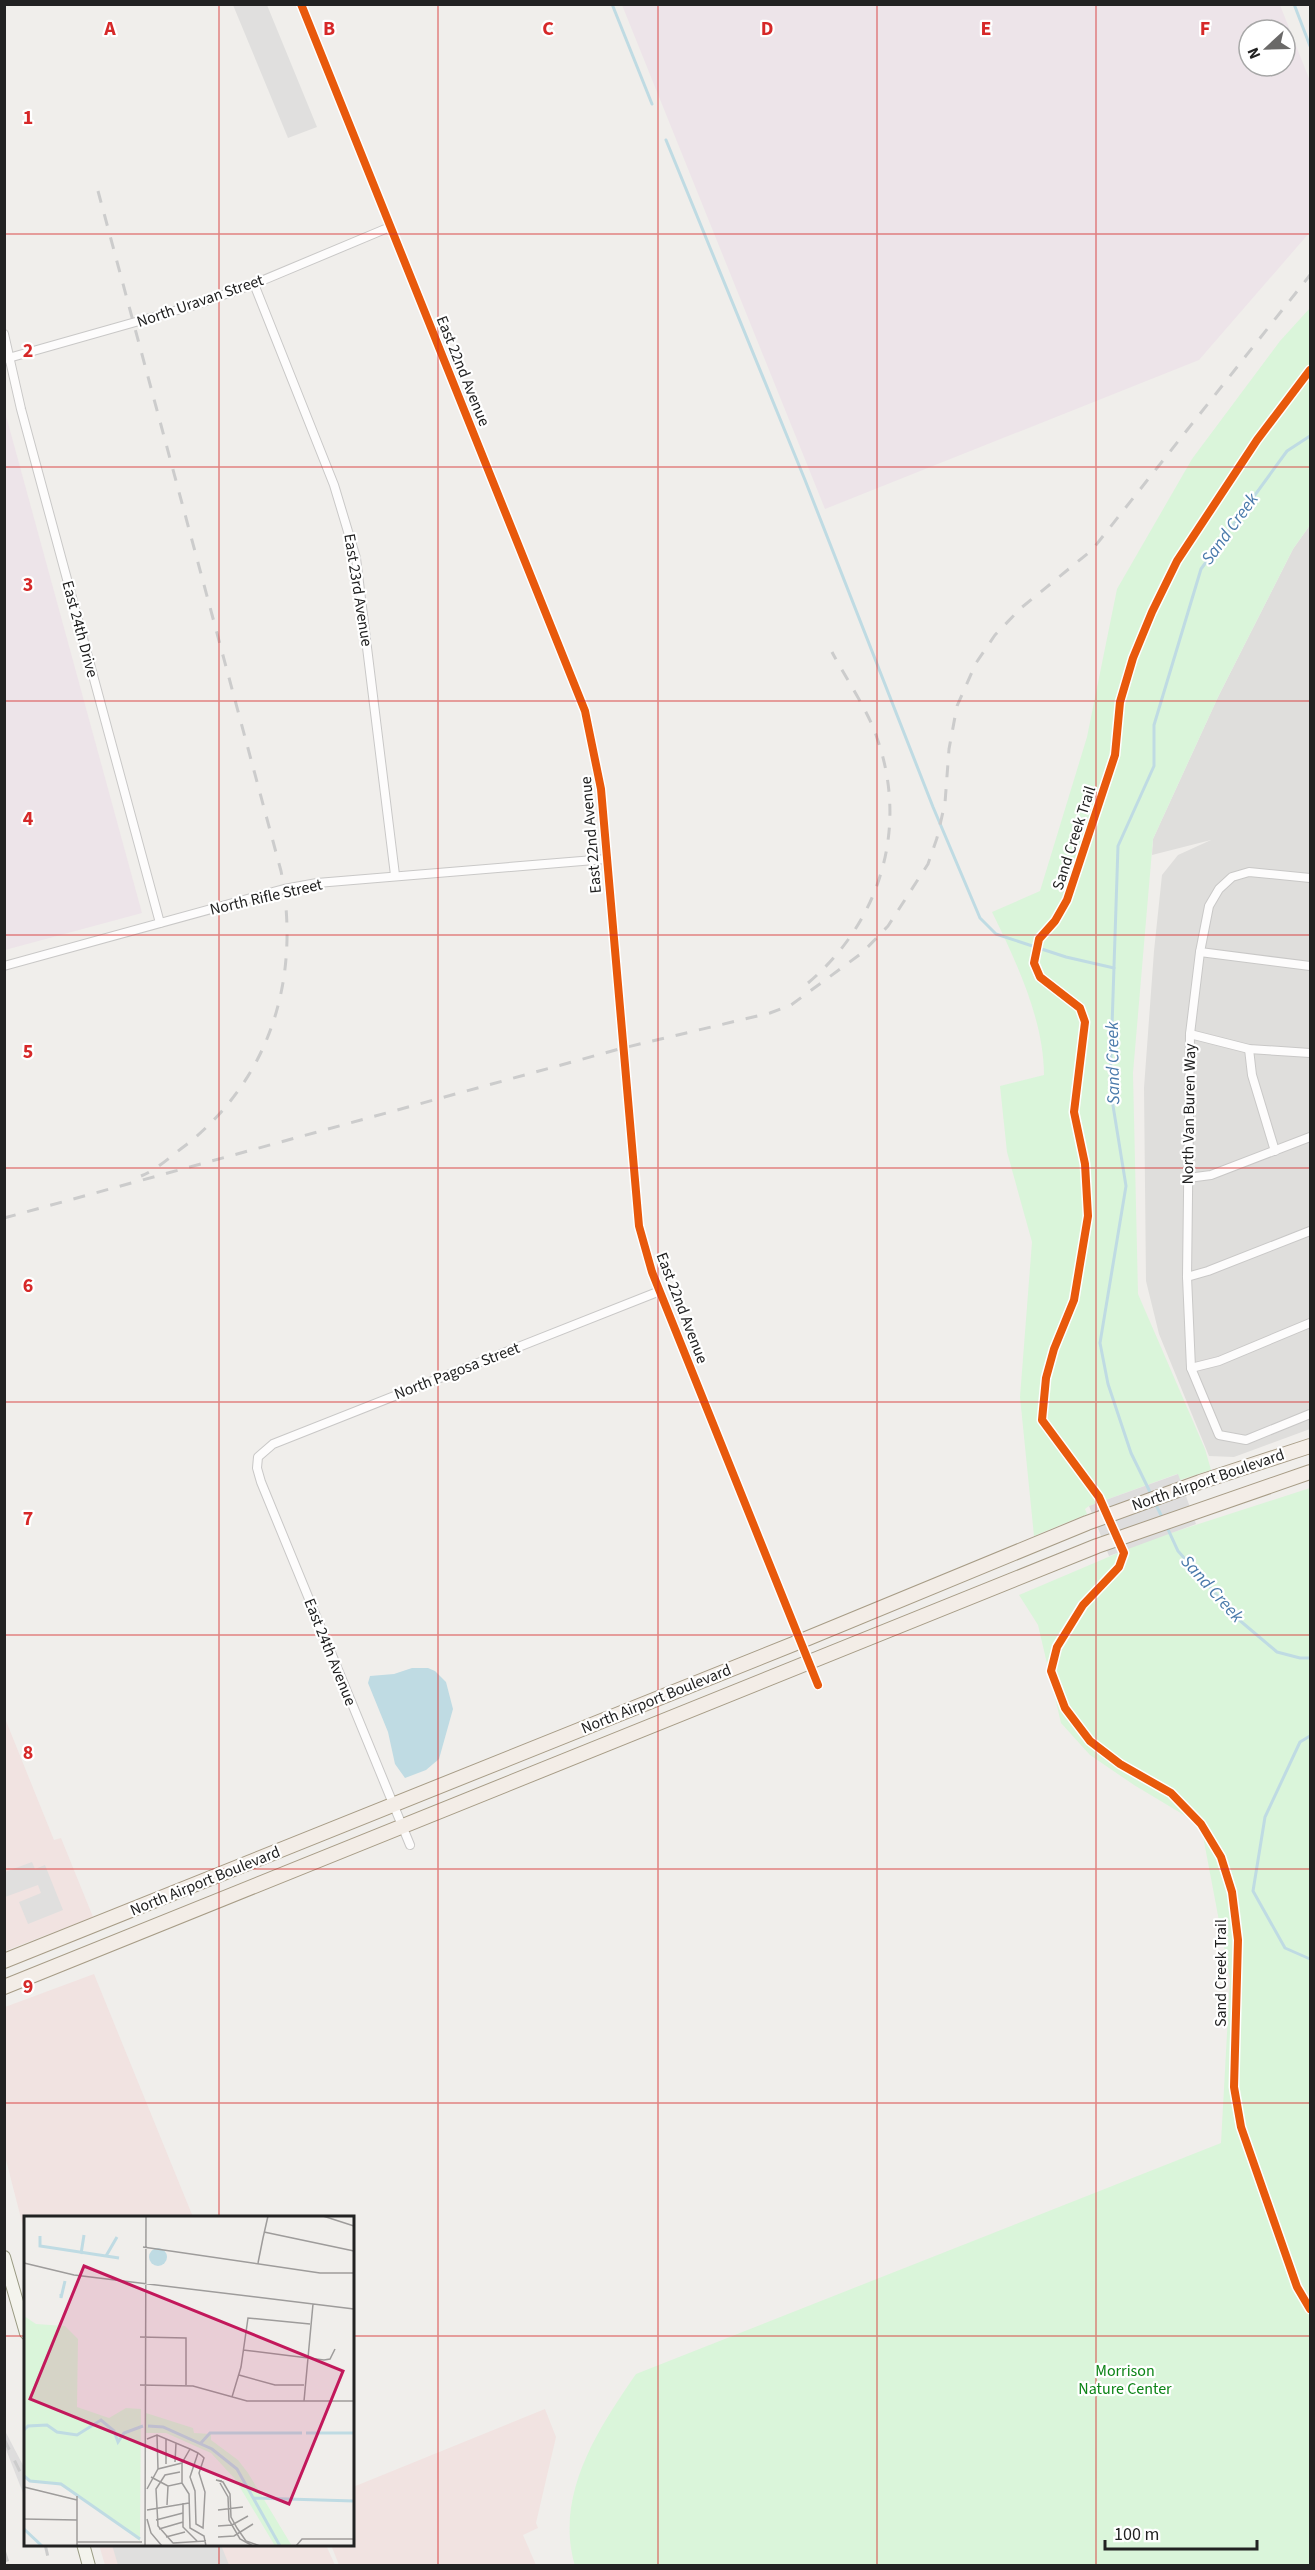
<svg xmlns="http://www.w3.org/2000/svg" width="1315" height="2570" viewBox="0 0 1315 2570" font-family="'Source Sans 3',sans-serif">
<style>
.residential{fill:#dfdedc}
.commercial{fill:#f1e3e1}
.industrial{fill:#ede4e9;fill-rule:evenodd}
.park{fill:#daf5da}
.parking{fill:#e0dfde}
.water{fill:#bfdbe3}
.pier{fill:#dedddd}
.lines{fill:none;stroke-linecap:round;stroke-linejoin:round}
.stream{stroke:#bfdbe3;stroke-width:3}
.street-casing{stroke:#c9c8c7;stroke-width:10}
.secondary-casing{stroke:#999a82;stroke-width:14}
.primary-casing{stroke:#a79c86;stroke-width:16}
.street{stroke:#fdfcfc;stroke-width:8}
.secondary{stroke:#f4f4ed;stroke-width:12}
.primary{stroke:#f3ede7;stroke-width:14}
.rail{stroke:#ccc;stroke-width:3;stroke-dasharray:12 12;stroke-linecap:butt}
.cycleway-casing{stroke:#fff;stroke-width:11}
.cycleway{stroke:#e8590c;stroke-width:8}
.grid{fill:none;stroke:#d62828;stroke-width:1.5;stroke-opacity:0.55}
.labels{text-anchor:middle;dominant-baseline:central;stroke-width:4.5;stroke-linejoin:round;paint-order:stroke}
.street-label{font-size:16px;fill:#222;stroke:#fff}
.park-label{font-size:16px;fill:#0c8416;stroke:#fff}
.water-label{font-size:18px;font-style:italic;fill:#4a7aab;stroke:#fff}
.inset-river{fill:none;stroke:#bfdbe3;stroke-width:3}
.inset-road{fill:none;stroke:#9e9c9b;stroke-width:1.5}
.view{fill:#c2185b;fill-opacity:0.15;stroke:#c2185b;stroke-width:3}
.inset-edge{fill:none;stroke:#222;stroke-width:3}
.grid-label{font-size:20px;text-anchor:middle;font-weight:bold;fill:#d62828;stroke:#fff;stroke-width:4.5;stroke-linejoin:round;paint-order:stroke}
</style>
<rect width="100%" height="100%" fill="#f0eeeb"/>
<path class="residential" d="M1310,525V1429L1234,1457L1209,1456L1159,1334L1146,1281L1144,1088L1154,951L1162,875L1178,855L1211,840L1152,855L1153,839L1218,697L1293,549Z"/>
<g class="commercial">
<path d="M4,1716L54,1840L61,1838L93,1917L5,1951Z"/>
<path d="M94,1974L193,2217L26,2218L25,2234L5,2156V2007Z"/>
<path d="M545,2409L556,2437L536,2523L538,2528L523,2535L536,2565H339L331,2545L352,2544L353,2487Z"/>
<path d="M99,2545H326L335,2565H105Z"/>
</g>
<g class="industrial">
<path d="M622,5H1280L1310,81V232L1199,360L825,509ZM1249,30H1285V66H1249Z"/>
<path d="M5,412L142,913L5,950H4Z"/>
</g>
<g class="park">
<path d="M1310,308V525L1293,549L1218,697L1153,839L1133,1073L1138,1294L1205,1449L1211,1470L1180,1480L1177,1474L1089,1506L1085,1509L1087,1514L1034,1536L1020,1397L1032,1242L1007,1152L1000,1086L1044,1075C1044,1020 1016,961 992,912L1040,891L1087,737L1117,589L1192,459L1280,341Z"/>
<path d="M1310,1488V2565L575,2566C554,2495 598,2429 636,2374L1221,2143L1230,1979L1203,1836L1194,1821L1134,1785L1090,1755L1061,1723L1038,1625L1019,1595L1146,1541Z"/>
</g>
<g class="parking">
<path d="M233,5H267L317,127L288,138Z"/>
<path d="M32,1862L35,1869L45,1865L63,1910L28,1924L19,1902L41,1893L38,1885L5,1897V1872Z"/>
<path d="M112,2545H221L229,2565H118Z"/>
</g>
<path class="water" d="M412,1668H428L435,1671L446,1682L453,1709L439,1759L426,1770L405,1778L395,1764L388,1732L368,1683L370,1676L394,1674Z"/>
<g class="pier">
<path d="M1178,1474L1196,1524L1109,1556L1089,1506Z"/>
<path d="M4,2429L25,2469V2498L5,2447Z"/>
</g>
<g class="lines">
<g class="stream">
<path d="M612,4L652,104"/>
<path d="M1294,4L1310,46"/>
<path d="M666,140L805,480L933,807L980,918L996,934L1066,957L1114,968"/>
<path d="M1151,1494L1131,1453L1108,1384L1100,1343L1126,1186L1110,1087L1118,846L1154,766V725L1201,569L1287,451L1310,436"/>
<path d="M1155,1503L1163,1519"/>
<path d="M1167,1527L1178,1551L1238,1619L1277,1652L1300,1658H1310"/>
<path d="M1310,1736L1300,1742L1265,1817L1253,1891L1285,1948L1310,1959"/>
</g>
<defs>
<g id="street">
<path d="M301,4L585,711L601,789L639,1226L652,1272L818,1685"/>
<path d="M254,284L334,485L356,558L395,875"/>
<path d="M4,334L21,409L160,923"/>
<path d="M5,359L192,306L254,284L390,227"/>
<path d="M1310,878L1249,872L1232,877L1219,889L1209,906L1200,952L1190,1034L1187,1277L1191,1368L1219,1435L1246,1440L1310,1414"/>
<path d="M1200,952L1310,966"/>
<path d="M4,966L284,889L317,883L606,859"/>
<path d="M1190,1034L1249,1049L1310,1053"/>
<path d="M1249,1049L1252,1075L1275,1151"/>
<path d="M1188,1178L1211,1175L1310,1137"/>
<path d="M1187,1277L1208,1271L1310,1231"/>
<path d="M1191,1368L1219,1361L1310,1323"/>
<path d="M410,1845L261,1482L257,1468L258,1457L273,1444L660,1291"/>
</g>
<g id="secondary">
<path d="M4,2257L26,2333"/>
<path d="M83,2544L89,2566"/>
</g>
<g id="primary">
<path d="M4,1961L801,1641L1087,1523L1200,1482L1310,1446"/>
<path d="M4,1987L1097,1546L1310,1472"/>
</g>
</defs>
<use href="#street" class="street-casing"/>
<use href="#secondary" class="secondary-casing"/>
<use href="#primary" class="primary-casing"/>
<use href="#street" class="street"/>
<use href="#secondary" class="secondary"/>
<use href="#primary" class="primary"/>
<g class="rail">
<path d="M98,191L281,871C301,976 272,1077 186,1145C171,1156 158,1169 141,1176"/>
<path d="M808,983C880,922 909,828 877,738C869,712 845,677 832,652"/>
<path d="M4,1218L623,1048L770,1013L791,1005L862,953L888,926L928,864L937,838L945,803L949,749L957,706L976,663L995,635L1021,608L1092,550L1310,275"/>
<path d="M4,2439L26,2484"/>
<path d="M45,2544L50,2566"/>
<path d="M4,2550L9,2566"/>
</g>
<defs>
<g id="cycleway">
<path d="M301,4L585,711L601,789L639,1226L652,1272L818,1685"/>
<path d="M1310,370L1257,440L1177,561L1152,612L1133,658L1120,702L1115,755L1067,900L1055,921L1039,939L1034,963L1040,977L1080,1008L1085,1022L1074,1112L1085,1164L1088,1216L1074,1300L1054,1349L1046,1378L1042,1420L1099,1497L1124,1553L1119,1567L1083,1605L1057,1647L1051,1671L1065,1708L1090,1741L1120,1764L1171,1793L1201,1824L1221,1857L1232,1892L1238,1940L1234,2087L1241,2127L1297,2287L1310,2309"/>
</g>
</defs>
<use href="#cycleway" class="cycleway-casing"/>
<use href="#cycleway" class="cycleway"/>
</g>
<path class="grid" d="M219,4V2218M438,4V2566M658,4V2566M877,4V2566M1096,4V2566M4,234H1310M4,467H1310M4,701H1310M4,935H1310M4,1168H1310M4,1402H1310M4,1635H1310M4,1869H1310M4,2103H1310M4,2336H26M352,2336H1310M219,2544V2566"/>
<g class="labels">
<g class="street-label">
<text transform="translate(200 301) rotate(-19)">North Uravan Street</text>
<text transform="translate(463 371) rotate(68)">East 22nd Avenue</text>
<text transform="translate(358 590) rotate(81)">East 23rd Avenue</text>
<text transform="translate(80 629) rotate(75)">East 24th Drive</text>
<text transform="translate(591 835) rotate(-95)">East 22nd Avenue</text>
<text transform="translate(1074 838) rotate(-72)">Sand Creek Trail</text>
<text transform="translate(266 897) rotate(-13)">North Rifle Street</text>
<text transform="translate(1189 1114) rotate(-89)">North Van Buren Way</text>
<text transform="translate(682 1308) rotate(69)">East 22nd Avenue</text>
<text transform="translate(457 1371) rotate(-21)">North Pagosa Street</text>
<text transform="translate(1208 1480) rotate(-19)">North Airport Boulevard</text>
<text transform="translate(330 1652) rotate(68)">East 24th Avenue</text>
<text transform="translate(656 1699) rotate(-22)">North Airport Boulevard</text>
<text transform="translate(205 1881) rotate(-22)">North Airport Boulevard</text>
<text transform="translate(1221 1973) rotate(-90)">Sand Creek Trail</text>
</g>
<g class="park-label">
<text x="1125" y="2371">Morrison<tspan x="1125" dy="18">Nature Center</tspan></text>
</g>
<g class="water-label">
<text transform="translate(1230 529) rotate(-54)">Sand Creek</text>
<text transform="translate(1113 1063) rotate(-91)">Sand Creek</text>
<text transform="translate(1212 1589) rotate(48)">Sand Creek</text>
</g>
</g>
<g transform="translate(24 2216)">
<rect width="330" height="330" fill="#f0eeeb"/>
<path d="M0,100L12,108L41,110L54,123L53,191L85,202L102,192L117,193L116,325L54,279L33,268L6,266L0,262ZM122,197L169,212L170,217L187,218V224L214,244L224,257L268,330H251L211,263L187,237L142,217H121Z" fill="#daf5da"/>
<path d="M125 41a9 9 0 1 1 18 0a9 9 0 1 1-18 0Z" fill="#bfdbe3"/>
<path class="inset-river" d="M16,20V30L95,42M57,38L60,19M82,40L93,21M37,78V82L41,65M124,210L139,211L188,233L213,253L256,330M0,214L4,210L23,209L33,216L53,219L77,204L90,215L94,226L100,217L119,210M282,217H330M176,228L186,217H278M0,260L6,265L37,268L116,323M229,282L330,285M0,313L18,330"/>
<path class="inset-road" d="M299,0L330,10M240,16L330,35M239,22L244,0M119,31L296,57H330M0,47L50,59L330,93M234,47L239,22M116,121L162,122V169M219,134L300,144L306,143L311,133M215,159L251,169H280M116,169L169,170L223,185H330M208,181L217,151L224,102L286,108M280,185L289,88M133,219L134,253M123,223L133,219L166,233L174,237L178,240L180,242L175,257L181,276L179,312L172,308L171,275L166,261L174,237M142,223V248M151,246L152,227M127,261L144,270M198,265L192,264L199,266L206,278L207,301L213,312L222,325L236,330M158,267L165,278L166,312L180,320L182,330M158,267V247L166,233M196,267L204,281L205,304L216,323L229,330M0,271L53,284M123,273L134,253L158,247M53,280V330M159,287V311L173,325M143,289L144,270L158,267M123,294L165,287M194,294L219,291M0,303L53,304M123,303L127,317L138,330M132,304L159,297M194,310L208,309L224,300M135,313L159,306M142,321L161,316M194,321L210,320L229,308M53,326H118M149,327L134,310L132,273L141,259L156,256M149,327L182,325M121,330L122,0M272,330L278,323H330"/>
<path class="view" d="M60,50L319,155L265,288L6,183Z"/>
<rect width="330" height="330" class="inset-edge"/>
</g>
<g class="grid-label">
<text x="110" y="35">A</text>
<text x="329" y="35">B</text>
<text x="548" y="35">C</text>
<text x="767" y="35">D</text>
<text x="986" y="35">E</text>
<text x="1205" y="35">F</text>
<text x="28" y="124">1</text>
<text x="28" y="357">2</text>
<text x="28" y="591">3</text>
<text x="28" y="825">4</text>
<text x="28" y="1058">5</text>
<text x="28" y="1292">6</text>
<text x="28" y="1525">7</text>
<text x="28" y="1759">8</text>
<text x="28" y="1993">9</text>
</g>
<rect width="1315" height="2570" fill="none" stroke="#222222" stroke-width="12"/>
<g transform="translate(1267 48) rotate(248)"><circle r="28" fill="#ffffff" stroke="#a7a7a7" stroke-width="1.5"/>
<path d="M0-4.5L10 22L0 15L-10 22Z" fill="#6a6968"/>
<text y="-9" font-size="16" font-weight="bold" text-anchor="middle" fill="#222222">N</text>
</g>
<path d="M1105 2540v9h152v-9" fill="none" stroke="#222222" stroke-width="3"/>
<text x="1114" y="2540" font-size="18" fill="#222222" stroke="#ffffff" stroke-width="4.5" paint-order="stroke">100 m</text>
</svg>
